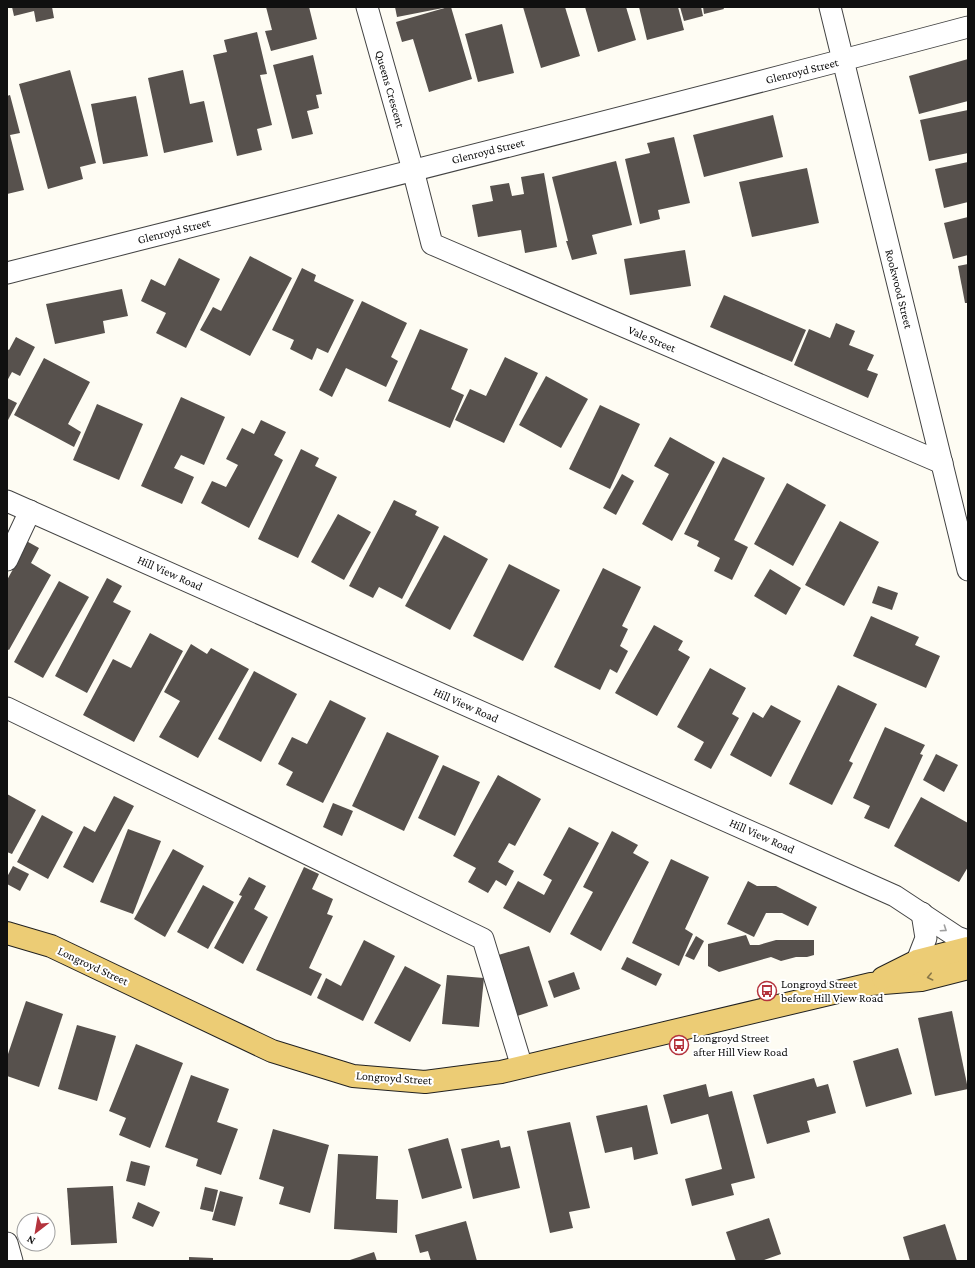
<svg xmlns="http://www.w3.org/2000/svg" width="975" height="1268" viewBox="0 0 975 1268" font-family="'Crimson Pro',serif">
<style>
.building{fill:#57514d}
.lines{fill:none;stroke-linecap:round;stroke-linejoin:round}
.minor-casing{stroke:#434343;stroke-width:23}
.major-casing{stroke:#212121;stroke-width:24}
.minor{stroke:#fff;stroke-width:21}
.major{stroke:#eccc75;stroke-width:22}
.oneway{stroke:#9f9f9f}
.oneway2{stroke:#897748}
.labels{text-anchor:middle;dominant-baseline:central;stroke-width:4;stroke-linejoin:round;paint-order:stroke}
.street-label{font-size:12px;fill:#101010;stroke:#fff}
.poi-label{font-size:12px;fill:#101010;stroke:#fff;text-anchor:start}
</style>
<rect width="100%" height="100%" fill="#fefcf3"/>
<g class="building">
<path d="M12,7H52L54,18L36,22L34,11L14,16Z"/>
<path d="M266,7H309L317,39L271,51L265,31L272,30Z"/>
<path d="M395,7H443V8L397,17Z"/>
<path d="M448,7H451L472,79L429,92L413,39L402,42L396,22Z"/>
<path d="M523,7H565L580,56L541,68Z"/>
<path d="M585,7H626L636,40L598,52Z"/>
<path d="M639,7H678L684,30L647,40Z"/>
<path d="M680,7H701L703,16L684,21Z"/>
<path d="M703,7H723L724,9L704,14Z"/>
<path d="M502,24L514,73L478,82L465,34Z"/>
<path d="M257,32L267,74L260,75L272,125L257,129L262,150L237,156L213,55L227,52L224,40Z"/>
<path d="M313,55L322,94L316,95L319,108L307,111L313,134L292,139L273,65Z"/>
<path d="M968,59V101L919,114L909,76Z"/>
<path d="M70,70L96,163L80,167L83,179L48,189L19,84Z"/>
<path d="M183,70L190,104L204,101L213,142L164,153L148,78Z"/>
<path d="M10,95L20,133L10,135L24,190L7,194V96Z"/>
<path d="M136,96L148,156L103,164L91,104Z"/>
<path d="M968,110V153L929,161L920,120Z"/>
<path d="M773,115L783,157L704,177L693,135Z"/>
<path d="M674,137L690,203L658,210L660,219L640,224L625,159L650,153L647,143Z"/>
<path d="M616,161L632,225L592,235L597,254L572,260L566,241H568L552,177Z"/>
<path d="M968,162V202L944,208L935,169Z"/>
<path d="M807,168L819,223L752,237L739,182Z"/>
<path d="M544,173L557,247L525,253L521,230L478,237L472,205L493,201L490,186L509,183L512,196L524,194L521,177Z"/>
<path d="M968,217V255L953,259L944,223Z"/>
<path d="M685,250L691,286L630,295L624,259Z"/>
<path d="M250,256L292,278L250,356L200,330L213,307L221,311Z"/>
<path d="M179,258L220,279L186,348L156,333L166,313L141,301L151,279L165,286Z"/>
<path d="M968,264V303H965L958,266Z"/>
<path d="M302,268L316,275L314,281L354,300L328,353L317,348L312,360L290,349L294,340L272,330Z"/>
<path d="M122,289L128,316L103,321L105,333L55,344L46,304Z"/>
<path d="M724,295L806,330L792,362L710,327Z"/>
<path d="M362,301L407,323L391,357L398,361L386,387L346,368L332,397L319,390Z"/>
<path d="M836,323L855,331L849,345L874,355L867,370L878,374L868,398L794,365L809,329L830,338Z"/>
<path d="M420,329L468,349L451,389L464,395L450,428L388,401Z"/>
<path d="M16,337L35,347L20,376L12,372L7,381V349L9,350Z"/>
<path d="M505,357L538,373L504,443L455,420L470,389L486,396Z"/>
<path d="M44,358L90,382L68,424L81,432L74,447L14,415Z"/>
<path d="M546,376L588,399L561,448L519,425Z"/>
<path d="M181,397L225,417L204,465L181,455L174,468L194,477L182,504L141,486Z"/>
<path d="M7,398L17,403L7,422Z"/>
<path d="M97,404L143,424L119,480L73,460Z"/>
<path d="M600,405L640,424L610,489L569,469Z"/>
<path d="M261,420L286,432L274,455L283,460L249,528L201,503L212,481L226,487L238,465L226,459L242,428L254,434Z"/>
<path d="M670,437L715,462L672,541L642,524L669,474L654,466Z"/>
<path d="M301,449L319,458L315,466L337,477L298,558L258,539Z"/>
<path d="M723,457L765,478L734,540L748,547L732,580L714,571L720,558L697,546L699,541L684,534Z"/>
<path d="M622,474L634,481L616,515L603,508Z"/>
<path d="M787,483L826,505L793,566L754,544Z"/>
<path d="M394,500L417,511L415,515L439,527L402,599L379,587L373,598L349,586Z"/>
<path d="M338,514L371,532L344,580L311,562Z"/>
<path d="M840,521L879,542L844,606L805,585Z"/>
<path d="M444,535L488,559L450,630L405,606Z"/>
<path d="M21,538L39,548L31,563L51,575L9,650L7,649V580L17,562Z"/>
<path d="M509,564L560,590L523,661L473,636Z"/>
<path d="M603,568L641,587L622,626L628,629L620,646L628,651L617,673L610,669L600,690L554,667Z"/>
<path d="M770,569L801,588L786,615L754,596Z"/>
<path d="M107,578L122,586L113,602L131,611L87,693L55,676Z"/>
<path d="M59,581L89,597L43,678L14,662Z"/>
<path d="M878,586L898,593L892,610L872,603Z"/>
<path d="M871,616L919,637L915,645L940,656L926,688L853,656Z"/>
<path d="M654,625L683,641L678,650L690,657L657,716L615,693Z"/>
<path d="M150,633L183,651L134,742L83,715L113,659L131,668Z"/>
<path d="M191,644L207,654L211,648L249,669L198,758L159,737L180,701L164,692Z"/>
<path d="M710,668L746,688L732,714L739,718L711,769L694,760L704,742L677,727Z"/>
<path d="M254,671L297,694L261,762L218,739Z"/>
<path d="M838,685L877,704L849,761L853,763L832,805L789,784Z"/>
<path d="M330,700L366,718L323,803L286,785L293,772L278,764L292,737L307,744Z"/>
<path d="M771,705L801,721L771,777L730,755L753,712L763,718Z"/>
<path d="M885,727L925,745L920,754L923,755L889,829L864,818L870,806L853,798Z"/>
<path d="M387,732L439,756L404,831L352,806Z"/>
<path d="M936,754L958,765L944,792L923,780Z"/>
<path d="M443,765L480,782L455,836L418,818Z"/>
<path d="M498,775L541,799L515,846L509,843L498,862L514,871L506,886L496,880L488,893L468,882L476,868L453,856Z"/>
<path d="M7,794L36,810L12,854L7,852Z"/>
<path d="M114,796L134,806L93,883L63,867L84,826L95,832Z"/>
<path d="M921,797L968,823V867L959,882L894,846Z"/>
<path d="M333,803L353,811L342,836L323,827Z"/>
<path d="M42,815L73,832L48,879L17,862Z"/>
<path d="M569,827L599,843L550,933L503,908L518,881L544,895L552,880L543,875Z"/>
<path d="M128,829L161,841L133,914L100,902Z"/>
<path d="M612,831L638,845L633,853L649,862L601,951L570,934L593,892L583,887Z"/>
<path d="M173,849L204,866L165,937L134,919Z"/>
<path d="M671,859L709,877L685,929L693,934L679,966L632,943Z"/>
<path d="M13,866L29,874L20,891L7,884V877Z"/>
<path d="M304,867L319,874L312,889L333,899L327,914L333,916L309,968L322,974L311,996L256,970Z"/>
<path d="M249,877L266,886L254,909L268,917L243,964L214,948L242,896L239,895Z"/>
<path d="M748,881L757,886H776L817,907L808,926L782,913H766L754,937L727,924Z"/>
<path d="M203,885L234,902L208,949L177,932Z"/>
<path d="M746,935L750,945H759L776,940H814V955L807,957H796L781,961L771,957L719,972L708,966V944Z"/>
<path d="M696,936L704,941L694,960L685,956Z"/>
<path d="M364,940L395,956L363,1021L317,998L326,978L341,986Z"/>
<path d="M529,946L548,1006L514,1017L495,956Z"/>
<path d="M627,957L662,974L656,986L621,969Z"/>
<path d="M405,966L441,985L410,1042L374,1023Z"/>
<path d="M574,972L580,989L554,998L548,981Z"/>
<path d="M447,975L484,978L479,1027L442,1024Z"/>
<path d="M26,1001L63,1014L39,1087L7,1076V1057Z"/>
<path d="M952,1011L968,1089L935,1096L918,1018Z"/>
<path d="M77,1025L116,1036L97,1101L58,1089Z"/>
<path d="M136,1044L183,1063L150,1148L119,1135L126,1118L109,1111Z"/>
<path d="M898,1048L912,1094L866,1107L853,1061Z"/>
<path d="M191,1075L229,1089L217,1122L238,1129L221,1175L196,1166L198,1159L165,1147Z"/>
<path d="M814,1078L817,1087L828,1084L836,1113L807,1121L810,1132L767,1144L753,1095Z"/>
<path d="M706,1084L709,1097L732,1091L755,1178L731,1184L734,1195L692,1206L685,1179L722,1169L708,1114L671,1124L663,1095Z"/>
<path d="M647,1105L658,1154L634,1160L632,1147L605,1153L596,1116Z"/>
<path d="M570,1122L590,1208L569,1212L573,1228L550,1233L527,1131Z"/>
<path d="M273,1129L329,1145L310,1213L279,1204L284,1187L259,1179Z"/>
<path d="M448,1138L462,1188L422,1199L408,1149Z"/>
<path d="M499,1140L501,1148L510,1146L520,1188L473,1199L461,1149Z"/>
<path d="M338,1154L378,1156L376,1199L398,1200L397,1233L334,1229Z"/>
<path d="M131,1161L150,1166L145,1186L126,1181Z"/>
<path d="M113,1186L117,1243L71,1245L67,1188Z"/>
<path d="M205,1187L218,1190L213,1212L200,1209Z"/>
<path d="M220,1191L243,1197L235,1226L212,1220Z"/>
<path d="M138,1202L160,1212L153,1227L132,1218Z"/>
<path d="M769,1218L781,1254L761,1261H736L726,1232Z"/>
<path d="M466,1221L477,1261H431L428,1251L420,1253L415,1235Z"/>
<path d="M945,1224L957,1261H910L903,1237Z"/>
<path d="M374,1252L377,1261H347Z"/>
<path d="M189,1257L213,1258V1261H189Z"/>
</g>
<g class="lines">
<defs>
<g id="minor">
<path d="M367,7L413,170L432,244L942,463"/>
<path d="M830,7L968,570"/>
<path d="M7,273C328,192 649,112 968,27"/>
<path d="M7,501L895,896L957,937L968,941"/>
<path d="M7,560L30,511"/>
<path d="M7,708L483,939L522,1067"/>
<path d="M917,961L926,938L922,913"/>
<path d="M7,1243L12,1261"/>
</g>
<g id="major">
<path d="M7,933L51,946L272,1051L353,1076L425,1082L501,1072L871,984L921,980L968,968"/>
<path d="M883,978L917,961L968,948"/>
</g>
</defs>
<use href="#minor" class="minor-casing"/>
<use href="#major" class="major-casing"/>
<use href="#minor" class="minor"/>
<use href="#major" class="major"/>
</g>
<defs><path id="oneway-chevron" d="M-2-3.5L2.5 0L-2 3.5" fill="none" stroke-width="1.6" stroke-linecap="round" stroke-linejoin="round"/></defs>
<use class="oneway" href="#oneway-chevron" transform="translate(944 929) rotate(34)"/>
<use class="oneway2" href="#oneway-chevron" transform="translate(930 977) rotate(167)"/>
<defs>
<symbol id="bus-ring" viewBox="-11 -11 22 22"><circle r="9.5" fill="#fff" stroke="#b4333d" stroke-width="1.5"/><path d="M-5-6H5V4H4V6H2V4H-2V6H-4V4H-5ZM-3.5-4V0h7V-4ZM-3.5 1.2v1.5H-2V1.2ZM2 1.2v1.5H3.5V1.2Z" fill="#b4333d"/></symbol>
</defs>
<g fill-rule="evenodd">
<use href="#bus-ring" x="756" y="980" width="22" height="22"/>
<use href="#bus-ring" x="668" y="1034" width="22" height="22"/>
</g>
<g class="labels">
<g class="street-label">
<text transform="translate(802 71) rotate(-14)">Glenroyd Street</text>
<text transform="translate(390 89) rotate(74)">Queens Crescent</text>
<text transform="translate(488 151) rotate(-14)">Glenroyd Street</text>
<text transform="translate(174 231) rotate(-14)">Glenroyd Street</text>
<text transform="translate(899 289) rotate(76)">Rookwood Street</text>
<text transform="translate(652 339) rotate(23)">Vale Street</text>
<text transform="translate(170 573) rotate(24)">Hill View Road</text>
<text transform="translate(466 705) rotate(24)">Hill View Road</text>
<text transform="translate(762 836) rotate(24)">Hill View Road</text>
<text transform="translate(93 966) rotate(25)">Longroyd Street</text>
<text transform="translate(394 1078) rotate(4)">Longroyd Street</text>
</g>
<g class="poi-label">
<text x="781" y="984">Longroyd Street<tspan x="781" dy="14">before Hill View Road</tspan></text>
<text x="693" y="1038">Longroyd Street<tspan x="693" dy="14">after Hill View Road</tspan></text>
</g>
</g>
<rect width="975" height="1268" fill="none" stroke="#101010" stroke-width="16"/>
<g transform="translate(36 1232) rotate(211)"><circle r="19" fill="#ffffff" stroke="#9f9f9f"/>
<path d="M0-3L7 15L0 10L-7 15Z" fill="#b4333d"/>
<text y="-6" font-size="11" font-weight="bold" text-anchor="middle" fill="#101010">N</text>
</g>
</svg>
